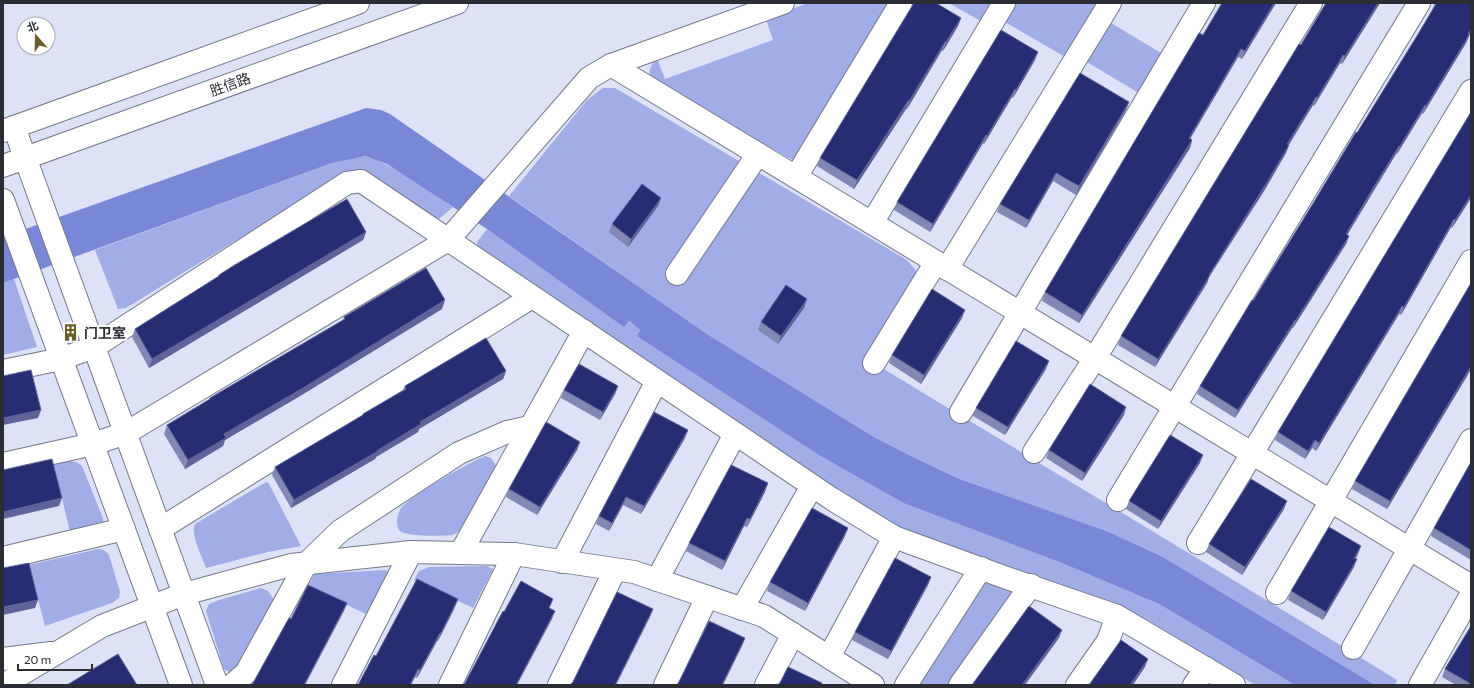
<svg xmlns="http://www.w3.org/2000/svg" width="1474" height="688" viewBox="0 0 1474 688" font-family="Commissioner,'Noto Sans SC',sans-serif">
<style>
.green{fill:#a0ade6}
.water{fill:#7887d6}
.lines{fill:none;stroke-linecap:round;stroke-linejoin:round}
.minor-casing{stroke:#74788a;stroke-width:24}
.minor{stroke:#fff;stroke-width:22}
.wall{fill:#8288b4}
.shaded-wall{fill:#5e639a}
.building{fill:#272d73;stroke:#5e639a}
.labels{text-anchor:middle;dominant-baseline:central;stroke-width:4;stroke-linejoin:round;paint-order:stroke}
.street-label{font-size:14px;fill:#2b2d35;stroke:#fff}
.poi-label{font-size:14px;font-weight:bold;fill:#2b2d35;stroke:#fff;text-anchor:start}
</style>
<rect width="100%" height="100%" fill="#dde2f6"/>
<g class="green">
<path d="M808,3H894L798,163L652,83C648,72 649,67 657,58L665,79L773,40L766,19Z"/>
<path d="M949,3H996L984,23Z"/>
<path d="M1016,3H1099L1067,58L1005,22Z"/>
<path d="M1111,23L1166,56L1142,95L1087,62Z"/>
<path d="M603,88H615L907,260L918,273L869,360C1045,467 1222,572 1397,680L1395,685H1375L1163,557L1109,532L957,478L909,455L874,437L707,334L509,196L587,100Z"/>
<path d="M359,156C380,154 433,194 453,207L438,220L363,171L356,172L321,188L126,308L118,309L95,250L332,163Z"/>
<path d="M487,229L624,326L628,321L640,330L637,336L1057,561L1159,604L1295,685H1255L1151,622L1116,604L888,524L478,251L477,242Z"/>
<path d="M14,279L37,347L3,355V283Z"/>
<path d="M485,456L491,458L495,464V469L460,531C458,532 455,534 452,535C442,536 408,537 400,531C395,526 397,516 400,510C406,498 470,462 485,456Z"/>
<path d="M67,461L77,462L82,466L103,518V524L70,532L54,464Z"/>
<path d="M268,482L301,546L268,552L206,568C202,556 190,535 195,524L264,483Z"/>
<path d="M98,549L104,550L109,555L120,592L119,598L112,603L45,626L29,565Z"/>
<path d="M487,566L493,569L473,608L414,580L419,571L429,567Z"/>
<path d="M385,570L390,573L368,615L308,586L315,574Z"/>
<path d="M983,581L1010,588L1013,595L1010,603L948,685H916Z"/>
<path d="M261,588L268,591L275,601L245,663L231,673L224,669L206,611L209,604L219,600Z"/>
</g>
<path class="water" d="M366,108L381,110L390,114L707,334L874,437L909,455L957,478L1109,532L1163,557L1375,685H1295L1159,604L1057,561L904,503L819,455L637,336L640,330L629,321L624,327L487,229L387,164L365,156L332,163L3,283V237Z"/>
<g class="lines">
<defs>
<g id="minor">
<path d="M611,65L1471,586"/>
<path d="M14,127L217,685"/>
<path d="M3,131L358,3"/>
<path d="M3,166L457,3"/>
<path d="M796,177L901,3"/>
<path d="M3,200L181,685"/>
<path d="M872,223L1004,3"/>
<path d="M947,269L1110,3"/>
<path d="M677,274L758,154"/>
<path d="M874,363L936,262"/>
<path d="M3,371L61,359L94,347L347,183L361,181L832,499L894,537L1004,577L1117,616L1234,685"/>
<path d="M961,412L1204,3"/>
<path d="M1034,452L1095,358L1311,3"/>
<path d="M3,464L93,444L126,433L448,240L589,78L611,65L783,3"/>
<path d="M1118,500L1419,3"/>
<path d="M160,529L532,297"/>
<path d="M1198,543L1471,91"/>
<path d="M461,552L584,331"/>
<path d="M3,558L124,529"/>
<path d="M562,562L657,381"/>
<path d="M657,580L735,434"/>
<path d="M1277,593L1471,261"/>
<path d="M742,609L812,486"/>
<path d="M1353,648L1471,440"/>
<path d="M829,657L894,537"/>
<path d="M3,659L51,653"/>
<path d="M3,685L102,626L184,594L291,565L411,552L514,554L634,572L764,616L873,685"/>
<path d="M232,685L246,673L306,564L340,531L459,453L507,432L530,427"/>
<path d="M343,685L411,552"/>
<path d="M450,685L514,554"/>
<path d="M559,685L615,570"/>
<path d="M665,685L707,597"/>
<path d="M766,685L793,634"/>
<path d="M906,685L981,568"/>
<path d="M960,685L1031,585"/>
<path d="M1077,685L1108,641L1117,616"/>
<path d="M1194,685L1206,668"/>
<path d="M1420,685L1471,595"/>
</g>
</defs>
<use href="#minor" class="minor-casing"/>
<use href="#minor" class="minor"/>
</g>
<g class="wall">
<path d="M1276,3L1242,59L1238,57L1190,138L1192,140L1190,148L1079,323L1042,301L1045,292L1203,35Z"/>
<path d="M1326,3H1380L1342,64L1340,63L1314,106L1313,105L1289,145L1286,153L1264,191L1209,277L1207,283L1155,367L1118,345L1121,336Z"/>
<path d="M1435,3L1469,36L1466,43L1423,114L1422,113L1397,154H1396L1367,201L1347,235L1349,236L1346,244L1293,328H1292L1235,418L1197,394L1200,386L1417,36L1432,11Z"/>
<path d="M961,18L958,26L943,51L942,50L907,109H906L854,189L817,166L820,158Z"/>
<path d="M1035,60L1013,98L1012,97L984,144L983,143L930,232L894,210L897,202Z"/>
<path d="M1129,102L1126,110L1076,195L1053,181L1026,228L997,212L1000,204Z"/>
<path d="M661,198L658,206L628,247L609,232L612,224Z"/>
<path d="M1471,198L1452,228L1451,227L1401,315L1399,314L1316,451L1312,448L1305,459L1275,440L1278,432Z"/>
<path d="M366,232L363,240L149,368L132,337L135,329L218,277L219,275Z"/>
<path d="M1471,283V369L1387,509L1352,489L1355,481Z"/>
<path d="M804,308L778,344L758,330L761,322Z"/>
<path d="M442,309L300,396L225,440L223,446L185,469L164,434L167,425L209,400L210,398L343,320L344,317Z"/>
<path d="M962,318L921,384L889,363L892,355Z"/>
<path d="M1046,369L1005,435L973,416L976,408Z"/>
<path d="M506,371L503,379L419,429L418,432L376,457L375,459L291,508L272,475L275,467L362,416L363,414L403,390L405,386Z"/>
<path d="M618,386L615,394L600,420L561,398L564,390Z"/>
<path d="M1124,415L1082,481L1046,458L1049,450Z"/>
<path d="M685,438L641,514L623,505L609,531L596,524L599,516Z"/>
<path d="M580,442L577,450L537,515L506,497L509,489Z"/>
<path d="M1471,462V560L1431,536L1434,528Z"/>
<path d="M1200,463L1158,529L1126,509L1129,501Z"/>
<path d="M765,492L747,527L744,526L722,570L686,551L689,543Z"/>
<path d="M1284,509L1242,575L1206,552L1209,544Z"/>
<path d="M845,536L805,611L767,591L770,582Z"/>
<path d="M1358,554L1356,558L1354,567L1323,620L1288,600L1291,591Z"/>
<path d="M931,577L928,585L888,659L852,640L855,632Z"/>
<path d="M455,607L438,641H437L417,678L376,656Z"/>
<path d="M1471,626V685H1456L1442,677L1445,669Z"/>
</g>
<g class="shaded-wall">
<path d="M1274,3H1276L1242,59L1245,51Z"/>
<path d="M1378,3H1380L1342,64L1345,56Z"/>
<path d="M961,18L958,26L943,51L946,42Z"/>
<path d="M1471,29V32L1469,36L1466,43L1423,114L1426,106Z"/>
<path d="M945,42L942,50L907,109L909,101Z"/>
<path d="M1241,49L1238,57L1186,146L1189,138Z"/>
<path d="M1038,52L1035,60L1013,98L1016,90Z"/>
<path d="M1343,55L1340,63L1314,106L1317,98Z"/>
<path d="M1015,89L1012,97L984,144L987,136Z"/>
<path d="M1316,97L1313,105L1284,152L1287,144Z"/>
<path d="M908,101L906,109L854,189L857,180Z"/>
<path d="M1129,102L1126,110L1076,195L1079,186Z"/>
<path d="M1425,105L1422,113L1397,154L1400,146Z"/>
<path d="M986,135L983,143L930,232L933,224Z"/>
<path d="M1192,140L1190,148L1079,323L1082,315Z"/>
<path d="M1289,145L1286,153L1264,191L1209,277L1207,283L1155,367L1158,359L1209,275Z"/>
<path d="M1399,146L1396,154L1343,242L1346,234Z"/>
<path d="M1056,173L1053,181L1026,228L1029,220Z"/>
<path d="M1471,195V198L1452,228L1455,220Z"/>
<path d="M661,198L658,206L628,247L631,239Z"/>
<path d="M1454,219L1451,227L1401,315L1404,307Z"/>
<path d="M366,232L363,240L149,368L152,359Z"/>
<path d="M1349,236L1346,244L1293,328L1296,320Z"/>
<path d="M807,299L804,308L778,344L781,336Z"/>
<path d="M445,300L442,309L300,396L225,440L223,446L185,469L188,460L224,434Z"/>
<path d="M1402,306L1399,314L1316,451L1319,443Z"/>
<path d="M965,310L962,318L921,384L924,375Z"/>
<path d="M1295,320L1292,328L1235,418L1238,410Z"/>
<path d="M1049,361L1046,369L1005,435L1008,427Z"/>
<path d="M1471,366V369L1466,378L1387,509L1390,501Z"/>
<path d="M506,371L503,379L419,429L418,432L376,457L375,459L291,508L294,500L420,422Z"/>
<path d="M618,386L615,394L600,420L603,412Z"/>
<path d="M1126,407L1124,415L1082,481L1085,473Z"/>
<path d="M41,410L38,418L3,425V418Z"/>
<path d="M688,430L685,438L641,514L644,506Z"/>
<path d="M1315,440L1312,448L1305,459L1308,451Z"/>
<path d="M580,442L577,450L537,515L540,507Z"/>
<path d="M1203,455L1200,463L1158,529L1161,521Z"/>
<path d="M768,483L765,492L747,527L750,519Z"/>
<path d="M626,497L623,505L609,531L612,523Z"/>
<path d="M62,498L59,506L3,519V512Z"/>
<path d="M1287,501L1284,509L1242,575L1245,567Z"/>
<path d="M747,518L744,526L722,570L725,561Z"/>
<path d="M848,528L845,536L805,611L808,603Z"/>
<path d="M1361,546L1358,554L1351,566L1354,558Z"/>
<path d="M1357,559L1354,567L1323,620L1326,612Z"/>
<path d="M931,577L928,585L888,659L891,651Z"/>
<path d="M458,599L455,607L438,641L441,633Z"/>
<path d="M38,600L35,608L3,615V607Z"/>
<path d="M347,603L344,611L305,685H304Z"/>
<path d="M653,609L650,617L616,685H615Z"/>
<path d="M555,611L552,619L517,685H516Z"/>
<path d="M1062,630L1059,638L1025,685H1022Z"/>
<path d="M440,633L437,641L417,678L420,670Z"/>
<path d="M745,638L742,646L723,685H722Z"/>
<path d="M1148,659L1145,667L1133,685H1130Z"/>
<path d="M418,669L415,677L411,685H410Z"/>
</g>
<g class="building">
<path d="M914,3H936L961,18L946,42H945L909,101H908L857,180L820,158Z"/>
<path d="M1222,3H1274L1245,51L1241,49L1189,138L1192,140L1082,315L1045,292L1199,33L1203,35Z"/>
<path d="M1326,3H1378L1345,56L1343,55L1317,98L1316,97L1287,144L1289,145L1267,182L1209,275H1210L1158,359L1121,336L1299,44L1301,45Z"/>
<path d="M1435,3H1471V29L1468,34L1469,35L1426,106L1425,105L1400,146H1399L1370,193L1346,234L1349,236L1296,320H1295L1238,410L1200,386L1252,300L1253,301L1314,202L1356,132L1357,133L1417,36L1436,4H1435Z"/>
<path d="M1001,30L1038,52L1016,90L1015,89L987,136L986,135L933,224L897,202Z"/>
<path d="M1080,73L1129,102L1079,186L1056,173L1029,220L1000,204Z"/>
<path d="M1471,112V195L1455,220L1454,219L1404,307L1402,306L1319,443L1315,440L1308,451L1278,432Z"/>
<path d="M642,184L661,198L631,239L612,224Z"/>
<path d="M347,199L366,232L152,359L135,329L219,276V275L233,266Z"/>
<path d="M426,268L445,300L303,388L224,434L226,438L188,460L167,425L210,399V398L345,319L344,317Z"/>
<path d="M1471,283V366L1390,501L1355,481Z"/>
<path d="M786,285L807,299L781,336L761,322Z"/>
<path d="M932,289L965,310L924,375L892,355Z"/>
<path d="M486,338L506,371L420,422L421,424L378,450V451L294,500L275,467L363,415V414L406,389L405,386Z"/>
<path d="M1016,341L1049,361L1008,427L976,408Z"/>
<path d="M579,364L618,386L603,412L564,390Z"/>
<path d="M31,370L41,410L3,418V376Z"/>
<path d="M1090,384L1126,407L1085,473L1049,450Z"/>
<path d="M654,412L688,430L644,506L626,497L612,523L599,516Z"/>
<path d="M546,422L580,442L540,507L509,489Z"/>
<path d="M1170,435L1203,455L1161,521L1129,501Z"/>
<path d="M52,459L62,498L3,512V470Z"/>
<path d="M1471,462V550L1434,528Z"/>
<path d="M731,465L768,483L750,519L747,518L725,561L689,543Z"/>
<path d="M1251,479L1287,501L1245,567L1209,544Z"/>
<path d="M812,508L848,528L808,603L770,582Z"/>
<path d="M1329,527L1361,546L1354,558L1357,559L1326,612L1291,591Z"/>
<path d="M895,558L931,577L891,651L855,632Z"/>
<path d="M29,563L38,600L3,607V568Z"/>
<path d="M417,579L458,599L441,633H440L420,670L418,669L410,685H358L374,655L376,656Z"/>
<path d="M521,581L553,599L549,608L555,611L516,685H464L503,611L504,612Z"/>
<path d="M308,585L347,603L304,685H252L289,618L291,619Z"/>
<path d="M617,592L653,609L615,685H570L573,682Z"/>
<path d="M1029,606L1062,630L1022,685H972Z"/>
<path d="M709,621L745,638L722,685H677L679,682Z"/>
<path d="M1471,626V684L1445,669Z"/>
<path d="M1121,640L1148,659L1130,685H1089Z"/>
<path d="M118,654L137,685H67Z"/>
<path d="M788,667L822,683L821,685H777L780,683Z"/>
</g>
<defs>
<symbol id="building-bare" viewBox="-9 -9 18 18"><path d="M-4-6H4V6H1V3H-1V6H-4ZM-2.5-4.3h1.7v1.8h-1.7ZM.8-4.3h1.7v1.8H.8ZM-2.5-1h1.7V.8h-1.7ZM.8-1h1.7V.8H.8Z" fill="#6b5d2a" stroke="#fff" stroke-width="2.5" paint-order="stroke"/></symbol>
</defs>
<g fill-rule="evenodd">
<use href="#building-bare" x="58" y="320" width="25" height="25"/>
</g>
<g class="labels">
<g class="street-label">
<text transform="translate(230 84) rotate(-20)">胜信路</text>
</g>
<g class="poi-label">
<text x="84" y="332">门卫室</text>
</g>
</g>
<rect width="1474" height="688" fill="none" stroke="#2b2d35" stroke-width="8"/>
<g transform="translate(36 36) rotate(340)"><circle r="19" fill="#ffffff" stroke="#aaabae"/>
<path d="M0-3L7 15L0 10L-7 15Z" fill="#6b5d2a"/>
<text y="-6" font-size="11" font-weight="bold" text-anchor="middle" fill="#2b2d35">北</text>
</g>
<path d="M18 664v6h74v-6" fill="none" stroke="#2b2d35" stroke-width="2"/>
<text x="24" y="664" font-size="12" fill="#2b2d35" stroke="#ffffff" stroke-width="3" paint-order="stroke">20 m</text>
</svg>
